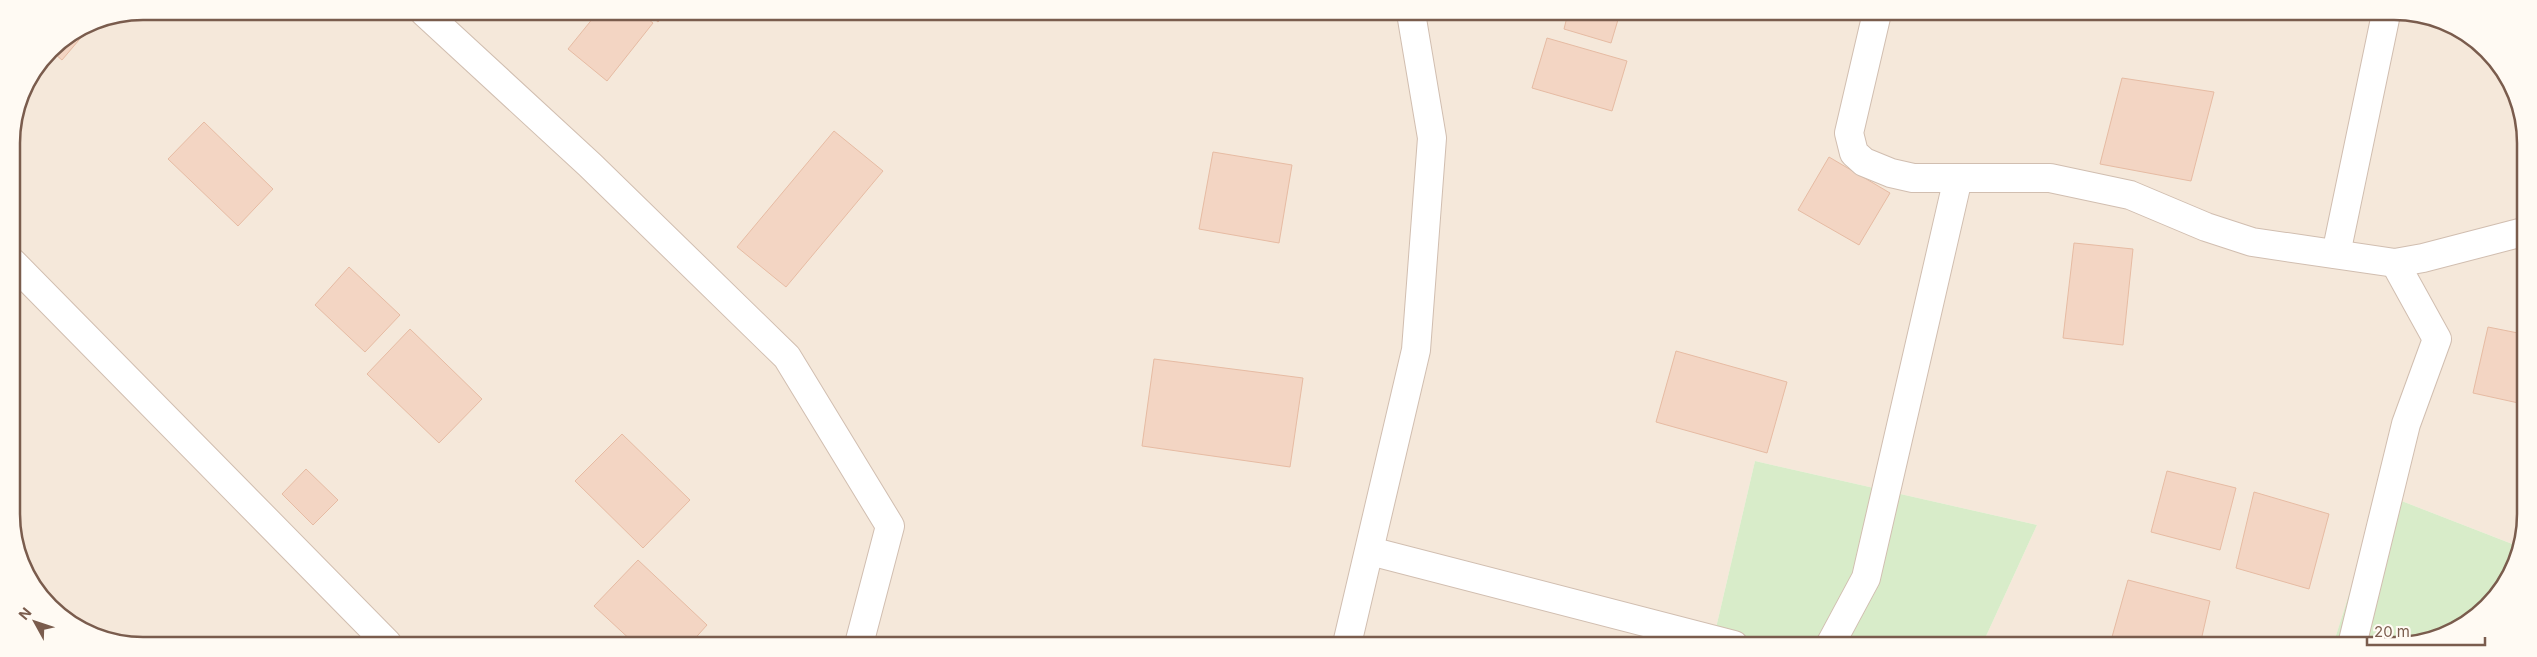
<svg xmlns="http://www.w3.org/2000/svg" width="2537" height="657" viewBox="0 0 2537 657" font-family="Inter,sans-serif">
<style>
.residential{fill:#f5e8da}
.green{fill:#d8ecc9}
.building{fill:#f3d5c3;stroke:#e6bba3}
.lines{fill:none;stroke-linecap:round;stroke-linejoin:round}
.minor-casing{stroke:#d1beb0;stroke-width:30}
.minor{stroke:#fff;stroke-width:28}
.rim{fill:none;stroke:#7a5c4d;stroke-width:2.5}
</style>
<rect width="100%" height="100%" fill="#fdf6ec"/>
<path class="residential" d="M143,11L2420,14L2487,50L2523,118V540L2520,547L2381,493L2333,645H1982L2037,525L1755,461L1712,645L117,643L50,607L14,540L12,135L21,93L50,50L93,21Z"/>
<g class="green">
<path d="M1755,461L2037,525L1982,645H1712Z"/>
<path d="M2381,493L2520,547L2508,580L2481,613L2444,636L2402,645H2333Z"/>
</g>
<g class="building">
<path d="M598,12H639L653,23L607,81L568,49Z"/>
<path d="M646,12H667L658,22Z"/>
<path d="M1568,13H1620L1611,43L1564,29Z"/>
<path d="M95,21L62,60L50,50L93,21Z"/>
<path d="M1547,38L1627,61L1612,111L1532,88Z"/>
<path d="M2122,78L2214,92L2191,181L2100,164Z"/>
<path d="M204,122L273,189L238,226L168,159Z"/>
<path d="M834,131L883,171L786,287L737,247Z"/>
<path d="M1213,152L1292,165L1279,243L1199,229Z"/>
<path d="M1829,157L1890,193L1859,245L1798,210Z"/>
<path d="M2074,243L2133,249L2123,345L2063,338Z"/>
<path d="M349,267L400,315L365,352L315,305Z"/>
<path d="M2488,327L2523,334V404L2473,393Z"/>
<path d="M410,329L482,399L439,443L367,374Z"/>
<path d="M1676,351L1787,382L1767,453L1656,422Z"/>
<path d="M1154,359L1303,378L1290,467L1142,446Z"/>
<path d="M622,434L690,500L643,548L575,481Z"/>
<path d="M306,469L338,500L313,525L282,494Z"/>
<path d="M2167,471L2236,488L2220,550L2151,532Z"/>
<path d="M2254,492L2329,514L2309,589L2236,568Z"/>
<path d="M638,560L707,625L690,644H635L594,606Z"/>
<path d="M2128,580L2210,601L2200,645H2135L2112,637Z"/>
<path d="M1604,638L1628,645H1602Z"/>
</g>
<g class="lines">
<defs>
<g id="minor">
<path d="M424,12L590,165L787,357L890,526L859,644"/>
<path d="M1877,13L1849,133L1854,153L1864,162L1891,173L1913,178H2050L2130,195L2206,227L2252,242L2395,263L2423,258L2523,232"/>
<path d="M2336,254L2386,14"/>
<path d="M12,262L387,643"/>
<path d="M1370,551L1734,645"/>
<path d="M1347,644L1416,350L1432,138L1411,13"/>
<path d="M1830,645L1866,578L1958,178"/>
<path d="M2352,645L2406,424L2437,339L2395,263"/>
</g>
</defs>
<use href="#minor" class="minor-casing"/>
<use href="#minor" class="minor"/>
</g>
<path d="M0 0H2537V657H0ZM143 20H2394A123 123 0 0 1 2517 143V514A123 123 0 0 1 2394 637H143A123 123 0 0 1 20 514V143A123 123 0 0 1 143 20Z" fill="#fffaf3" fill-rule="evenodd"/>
<path class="rim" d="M143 20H2394A123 123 0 0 1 2517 143V514A123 123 0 0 1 2394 637H143A123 123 0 0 1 20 514V143A123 123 0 0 1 143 20Z"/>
<g transform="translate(35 622) rotate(310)" stroke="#fffaf3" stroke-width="4" paint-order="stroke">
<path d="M0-4L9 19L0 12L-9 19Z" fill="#7a5c4d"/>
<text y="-8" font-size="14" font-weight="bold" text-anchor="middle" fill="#7a5c4d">N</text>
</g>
<path d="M2367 637v8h118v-8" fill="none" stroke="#7a5c4d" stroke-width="2.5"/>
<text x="2374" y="637" font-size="15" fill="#7a5c4d" stroke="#fffaf3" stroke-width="4" paint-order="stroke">20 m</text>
</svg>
